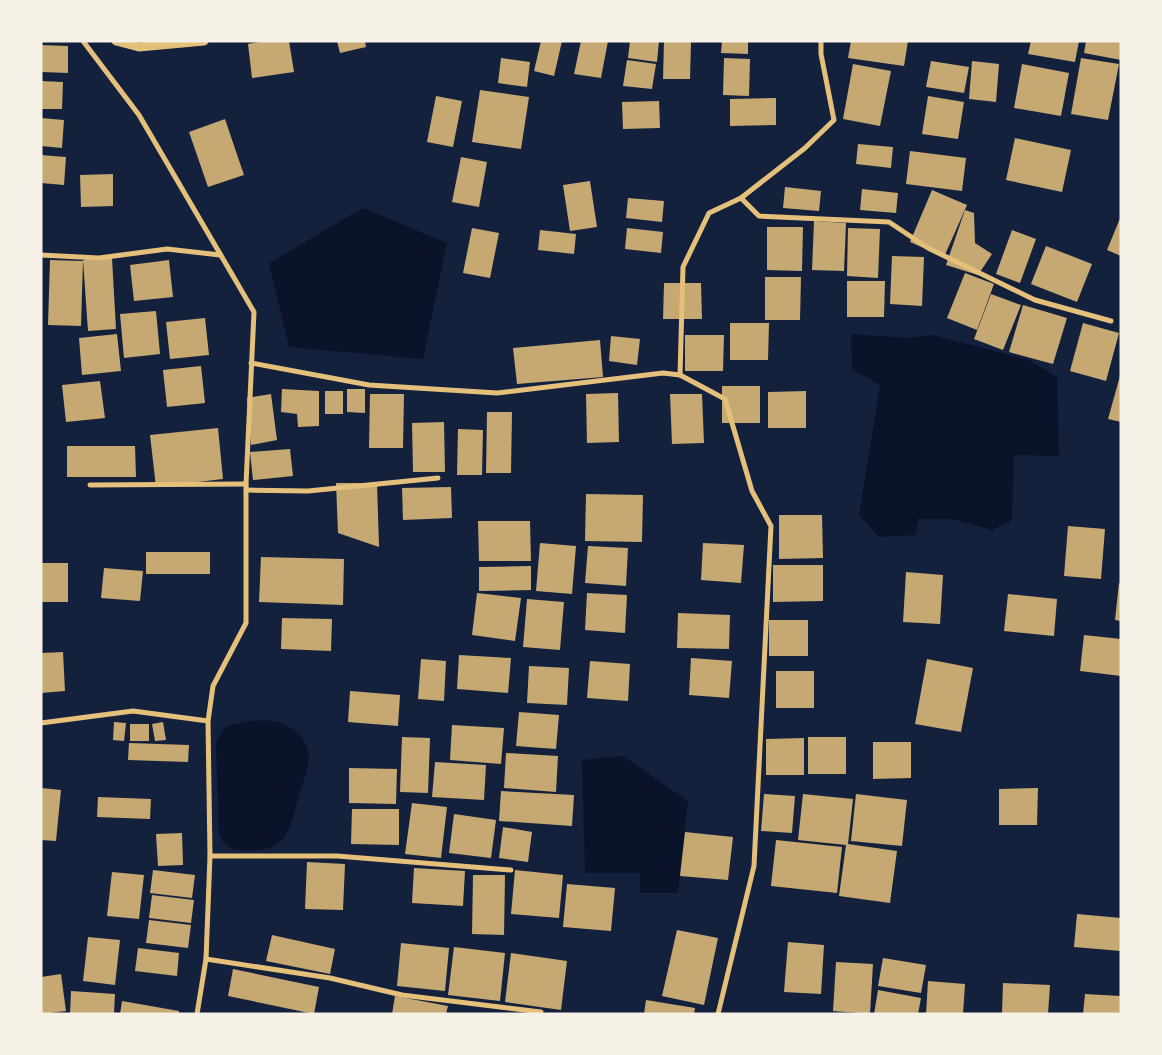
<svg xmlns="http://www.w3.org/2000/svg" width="1162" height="1055" viewBox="0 0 1162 1055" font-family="'Public Sans',sans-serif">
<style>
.water{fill:#0b132b}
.building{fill:#c6a872}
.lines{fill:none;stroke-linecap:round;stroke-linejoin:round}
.minor{stroke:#e5c07b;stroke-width:5}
.tertiary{stroke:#e5c07b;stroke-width:9}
</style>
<rect width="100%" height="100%" fill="#14213d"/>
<g class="water">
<path d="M363,208L447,243L423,359L289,347L269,263Z"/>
<path d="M851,334L909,338L933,335L1029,360L1057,377L1059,456L1014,455L1012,520L992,530L952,519H918L916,535L879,537L859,515L880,385L852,369Z"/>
<path d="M249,721C257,721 265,720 272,721C290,723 310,739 309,758C308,772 301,786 298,799C294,813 291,834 278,844C269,851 240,853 230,848C224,844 221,840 219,833L216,744C223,724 230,725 249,721Z"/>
<path d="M623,756L688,801L678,893H640V873H585L582,760Z"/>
</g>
<g class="building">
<path d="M264,41H289L294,72L252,78L248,44Z"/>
<path d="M337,41H365L366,47L340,53Z"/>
<path d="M541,41H562L554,76L534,71Z"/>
<path d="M581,41H608L601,78L574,74Z"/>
<path d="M630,41H659L657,62L628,58Z"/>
<path d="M664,41L691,42L690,79H663Z"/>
<path d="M722,41H748V54L721,53Z"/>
<path d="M851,41H908L904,66L848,58Z"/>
<path d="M1031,41H1079L1075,62L1028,54Z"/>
<path d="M1086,41H1121V60L1084,53Z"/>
<path d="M41,45L68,46V73L41,72Z"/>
<path d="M501,58L530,62L527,87L498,83Z"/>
<path d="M724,58L750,59L749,96L723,95Z"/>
<path d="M1081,58L1119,64L1108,120L1071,114Z"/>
<path d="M627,60L656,64L652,89L623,86Z"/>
<path d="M931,61L969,67L964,93L926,87Z"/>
<path d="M972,61L999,64L996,102L969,99Z"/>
<path d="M853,64L891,71L880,126L843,119Z"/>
<path d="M1022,64L1069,73L1061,116L1014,108Z"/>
<path d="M41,81L63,82L62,109H41Z"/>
<path d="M480,90L529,97L521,149L472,142Z"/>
<path d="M436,96L462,101L453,147L427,142Z"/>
<path d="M928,96L964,102L958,139L922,134Z"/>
<path d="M776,98V125L730,126V99Z"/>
<path d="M659,101L660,128L623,129L622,102Z"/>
<path d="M41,118L64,120L62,148L41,146Z"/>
<path d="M225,119L244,175L208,187L189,132Z"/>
<path d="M1015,138L1071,150L1062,192L1006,180Z"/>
<path d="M858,144L893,147L891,168L856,164Z"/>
<path d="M910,151L966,158L962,191L906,184Z"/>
<path d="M41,155L66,157L64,185L41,183Z"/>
<path d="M461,157L487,162L479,207L452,202Z"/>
<path d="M113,174V206L81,207L80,175Z"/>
<path d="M590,181L597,227L570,231L563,185Z"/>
<path d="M785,187L821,191L819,211L783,208Z"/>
<path d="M862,189L898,193L896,213L860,210Z"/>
<path d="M932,190L967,205L944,257L910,242Z"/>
<path d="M628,198L664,201L662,222L626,218Z"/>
<path d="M965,210L974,213L975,243L992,254L978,275L946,265Z"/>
<path d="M1121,216V256L1107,250Z"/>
<path d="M814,221L846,223L844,271L812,270Z"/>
<path d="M767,227H803L802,271L767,270Z"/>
<path d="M472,228L499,233L490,278L463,273Z"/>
<path d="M627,228L663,232L661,253L625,249Z"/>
<path d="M848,228L880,229L878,278L847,276Z"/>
<path d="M540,230L576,234L574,254L538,250Z"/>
<path d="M1012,230L1036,239L1020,283L996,274Z"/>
<path d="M1046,246L1092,264L1077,302L1031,284Z"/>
<path d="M892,256L924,257L922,306L890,304Z"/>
<path d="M112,258L116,329L88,331L83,260Z"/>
<path d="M50,260L83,261L81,326L48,325Z"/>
<path d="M169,260L173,297L134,301L130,265Z"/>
<path d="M965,273L994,284L977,330L947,318Z"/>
<path d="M765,277H801L800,320H765Z"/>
<path d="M847,281H885L884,317H847Z"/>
<path d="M664,283H701L702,319H663Z"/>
<path d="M991,294L1021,305L1003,350L974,339Z"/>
<path d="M1023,305L1067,318L1053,364L1009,352Z"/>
<path d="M156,311L160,354L124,358L120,314Z"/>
<path d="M205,318L209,355L170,359L166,322Z"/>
<path d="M730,323H769L768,360H730Z"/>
<path d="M1083,323L1119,333L1106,381L1070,371Z"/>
<path d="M117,334L121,371L82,375L79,338Z"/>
<path d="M685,335H724L723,371H685Z"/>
<path d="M611,336L640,339L637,365L609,361Z"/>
<path d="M600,340L603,377L517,384L513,348Z"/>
<path d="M201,366L205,403L167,407L163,370Z"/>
<path d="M1120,376H1121V422L1108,419Z"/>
<path d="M100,381L105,418L66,422L62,385Z"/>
<rect x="722" y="386" width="38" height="37"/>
<path d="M282,389L319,391V426L298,427L297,414L281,412Z"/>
<path d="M347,389H365V413L347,412Z"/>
<rect x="325" y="391" width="18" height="23"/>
<path d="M806,391V428H768V392Z"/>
<path d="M618,393L619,442L587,443L586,394Z"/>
<path d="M271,394L277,440L251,445L247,398Z"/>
<path d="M370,394H404L403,448H369Z"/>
<path d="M670,394H702L704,443L672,444Z"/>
<path d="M487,412H512L511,473H486Z"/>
<path d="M444,422L445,472H413L412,423Z"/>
<path d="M218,428L223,479L156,487L150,435Z"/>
<path d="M458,429L483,430L482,475H457Z"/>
<path d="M67,446H135L136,477H67Z"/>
<path d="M290,449L293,476L253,480L250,452Z"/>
<path d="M336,483H377L379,547L338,533Z"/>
<path d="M451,487L452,518L403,520L402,488Z"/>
<path d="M586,494L643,495L642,542L585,541Z"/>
<path d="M779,515H822L823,558L779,559Z"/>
<path d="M478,521H530L531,561H479Z"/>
<path d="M1068,526L1105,529L1101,579L1064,576Z"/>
<path d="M540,543L576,546L572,594L536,591Z"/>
<path d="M703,543L744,545L741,583L701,580Z"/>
<path d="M588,546L628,548L626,586L585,583Z"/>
<rect x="146" y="552" width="64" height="22"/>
<path d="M261,557L344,559L343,605L259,602Z"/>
<rect x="41" y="563" width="27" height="39"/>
<path d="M773,565H823V601L773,602Z"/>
<path d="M531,566V590L479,591V567Z"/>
<path d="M104,568L143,571L140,601L101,598Z"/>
<path d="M906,572L943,575L940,624L903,622Z"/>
<path d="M1119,583L1121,584V621L1115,620Z"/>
<path d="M477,593L521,598L515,641L472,635Z"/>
<path d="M587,593L627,595L625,633L585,630Z"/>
<path d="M1008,594L1057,599L1054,636L1004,631Z"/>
<path d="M527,599L564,602L560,650L523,647Z"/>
<path d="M678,613L730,615L729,649L677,648Z"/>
<path d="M282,618L332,619L331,651L281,649Z"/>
<rect x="769" y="620" width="39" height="36"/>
<path d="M1084,635L1121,639V676L1080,671Z"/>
<path d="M63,652L65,691L41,693V653Z"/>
<path d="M459,655L511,658L508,693L457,689Z"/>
<path d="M691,658L732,661L729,698L689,695Z"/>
<path d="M421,659L446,661L444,701L418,699Z"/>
<path d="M927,659L973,668L961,732L915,724Z"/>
<path d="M590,661L630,664L628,701L587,698Z"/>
<path d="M529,666L569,668L567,705L527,703Z"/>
<rect x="776" y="671" width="38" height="37"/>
<path d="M350,691L400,695L398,726L348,722Z"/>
<path d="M519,712L559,715L556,749L516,746Z"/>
<path d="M114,722L126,723L124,741L113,740Z"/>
<path d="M163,722L166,740L155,741L152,724Z"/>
<rect x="130" y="724" width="19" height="17"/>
<path d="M452,725L504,728L501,764L450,760Z"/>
<path d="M402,737L430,738L428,793L400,792Z"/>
<rect x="808" y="737" width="38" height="37"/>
<path d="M804,738V775H766V739Z"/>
<path d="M873,742H911V778L873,779Z"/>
<path d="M129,743L189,745L188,762L128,760Z"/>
<path d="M506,753L558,756L556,792L504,788Z"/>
<path d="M435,762L486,765L484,800L432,797Z"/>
<path d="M349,768L397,769L396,804L349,803Z"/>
<path d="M41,788L61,790L56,841L41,840Z"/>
<path d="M1038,788L1037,825H999V789Z"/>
<path d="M501,791L574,795L572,826L499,821Z"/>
<path d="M764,794L795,796L792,833L761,831Z"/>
<path d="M803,794L853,799L848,844L897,851L890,903L839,896L846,845L798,840Z"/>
<path d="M856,794L907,800L902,846L851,841Z"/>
<path d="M98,797L151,799L150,819L97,817Z"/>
<path d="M412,803L447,807L441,858L405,854Z"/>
<path d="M352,809H399V845L351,844Z"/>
<path d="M454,814L496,820L491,858L449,853Z"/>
<path d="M503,827L532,832L528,862L499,858Z"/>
<path d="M685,832L733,837L728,880L680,876Z"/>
<path d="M182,833L183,865L158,866L156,834Z"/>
<path d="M776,840L842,847L837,893L771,886Z"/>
<path d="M307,862L345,864L343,910L305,909Z"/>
<path d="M414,868L465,871L463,906L412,903Z"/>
<path d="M153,870L195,875L192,898L150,893Z"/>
<path d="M515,870L563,875L559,918L511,914Z"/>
<path d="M112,872L144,875L139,919L107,916Z"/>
<path d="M473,875H505L504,935L472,934Z"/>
<path d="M567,884L615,888L611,931L563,927Z"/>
<path d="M152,895L194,900L191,923L149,918Z"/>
<path d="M1077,914L1121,918V951L1074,947Z"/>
<path d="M149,920L191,925L188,948L146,943Z"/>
<path d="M677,930L718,938L704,1005L662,996Z"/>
<path d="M272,935L335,949L330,974L266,961Z"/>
<path d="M88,937L120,940L115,985L83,981Z"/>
<path d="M788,942L824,945L821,994L784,992Z"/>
<path d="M401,943L449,948L445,991L397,986Z"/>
<path d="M454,947L505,953L500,1001L448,995Z"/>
<path d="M138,948L179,953L177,976L135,971Z"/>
<path d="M511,953L567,961L561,1010L505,1002Z"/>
<path d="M883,958L926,965L921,993L878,986Z"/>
<path d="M836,962L873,964L870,1014L833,1011Z"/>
<path d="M233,969L319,987L314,1014L228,996Z"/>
<path d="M61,974L66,1011L41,1014V977Z"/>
<path d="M928,981L965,984L963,1014H926Z"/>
<path d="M1003,983L1050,985L1048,1014H1002Z"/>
<path d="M878,990L921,998L918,1014H874Z"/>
<path d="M71,991L115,994L114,1014H70Z"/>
<path d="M1085,994L1121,996L1120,1014H1083Z"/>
<path d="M395,996L448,1006L446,1014H392Z"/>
<path d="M646,1000L695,1008L694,1014H644Z"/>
<path d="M122,1001L179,1011V1014H120Z"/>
</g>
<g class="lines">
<g class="minor">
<path d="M83,41L139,115L254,312L246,484V623L213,686L208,721L210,856L206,959L197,1014"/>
<path d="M741,198L759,216L889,222L928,248L1035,300L1111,321"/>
<path d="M41,255L99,258L167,249L220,255"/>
<path d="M251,363L369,385L497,393L663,373L680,375L683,267L709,213L741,198L805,148L834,120L821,54V41"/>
<path d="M680,375L725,399L752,491L771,526L754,866L718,1014"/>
<path d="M90,485L246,484"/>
<path d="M246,490L308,491L438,478"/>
<path d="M41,723L133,711L208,721"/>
<path d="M210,856H337L511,870"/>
<path d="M206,959L330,978L402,995L541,1012"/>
</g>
<path class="tertiary" d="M116,41L139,47L204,41"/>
</g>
<rect width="1162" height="1055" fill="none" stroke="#f6f1e7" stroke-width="85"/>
</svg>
